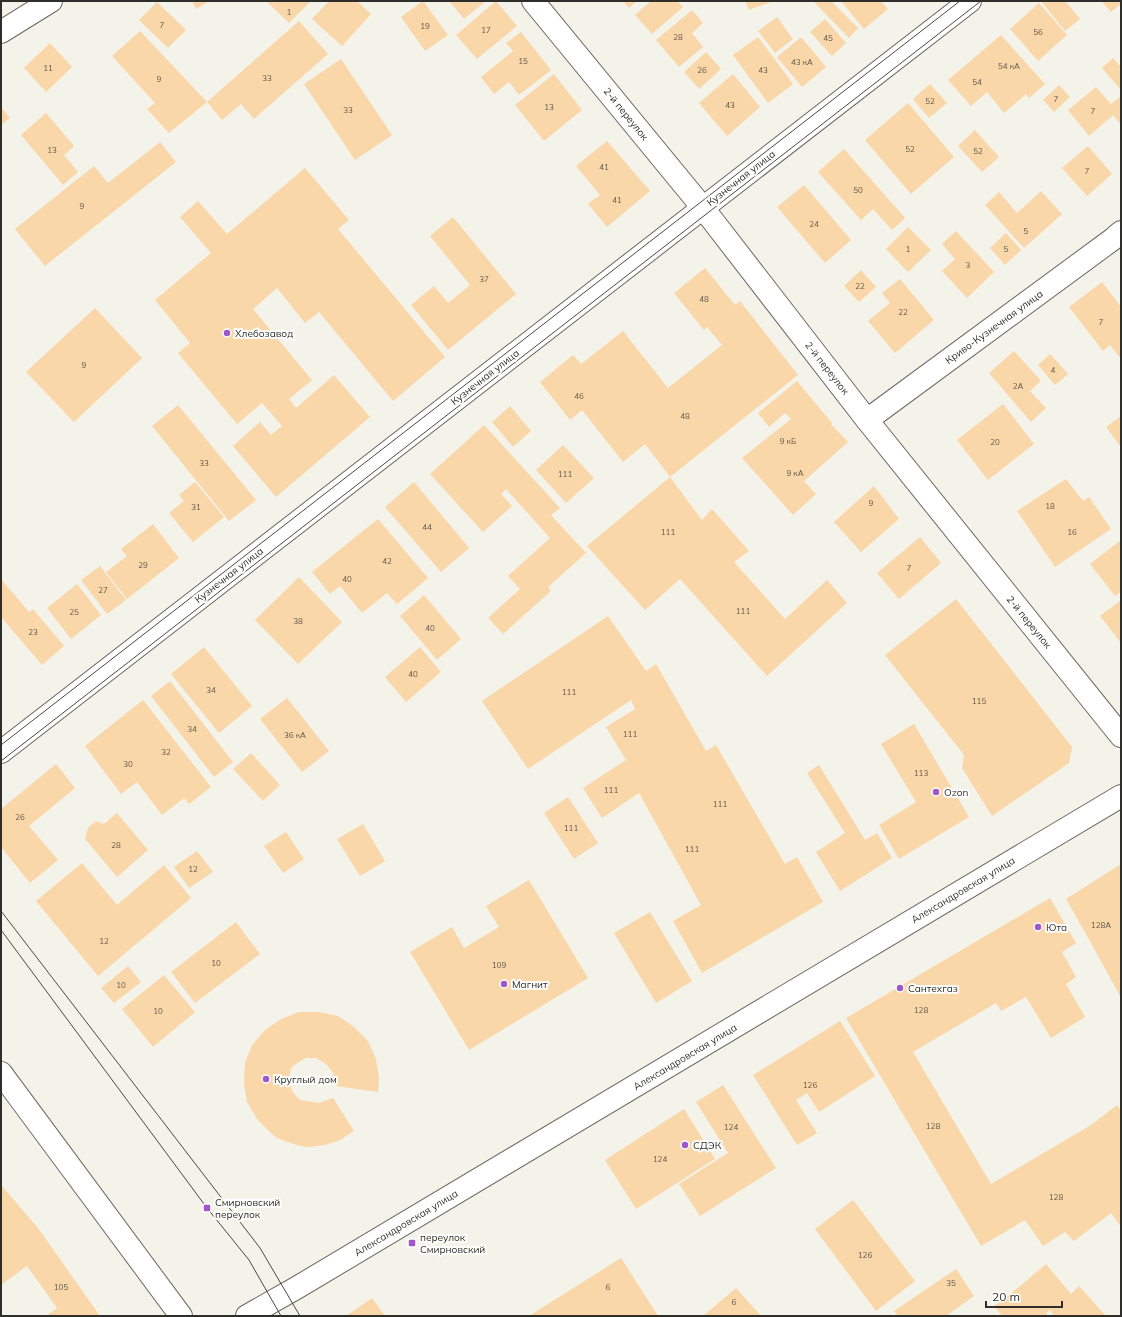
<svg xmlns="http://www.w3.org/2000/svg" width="1122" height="1317" viewBox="0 0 1122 1317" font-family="Mulish,sans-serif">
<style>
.building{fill:#fad7a9}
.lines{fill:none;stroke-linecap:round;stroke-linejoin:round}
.minor-casing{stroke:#696960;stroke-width:24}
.secondary-casing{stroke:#696960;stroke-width:24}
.minor{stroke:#fff;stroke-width:22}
.secondary{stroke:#fff;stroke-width:22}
.tram{stroke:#494944;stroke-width:1}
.poi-dot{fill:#a057ca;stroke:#fffffe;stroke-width:1.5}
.labels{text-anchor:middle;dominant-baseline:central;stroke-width:4;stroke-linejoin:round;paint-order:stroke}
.number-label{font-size:8px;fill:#61584a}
.street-label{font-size:10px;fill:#2e2e2a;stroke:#fffffe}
.poi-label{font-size:10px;fill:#2e2e2a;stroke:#fffffe;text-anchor:start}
</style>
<rect width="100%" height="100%" fill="#f4f3e9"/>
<g class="building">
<path d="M192,1H210L196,9Z"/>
<path d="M266,1H311L289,23Z"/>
<path d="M329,1H357L371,14L342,46L312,19Z"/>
<path d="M423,1L448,35L425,51L401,17Z"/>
<path d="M449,1H486L464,19Z"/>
<path d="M496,1L517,26L477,59L456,35Z"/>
<path d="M623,1H637L629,8Z"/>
<path d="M651,1H677L683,7L652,34L635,15Z"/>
<path d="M745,1H773L749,10Z"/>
<path d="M813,1H831L858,28L849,38Z"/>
<path d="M841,1H881L888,9L864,29Z"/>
<path d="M1041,1H1067L1066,2L1080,19L1065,31Z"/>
<path d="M1101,1H1121V4L1111,12Z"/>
<path d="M157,2L186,30L168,48L139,20Z"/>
<path d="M1039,3L1067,35L1038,61L1010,29Z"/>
<path d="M692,10L703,23L692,33L703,47L679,67L656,40Z"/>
<path d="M777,17L793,39L775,53L758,31Z"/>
<path d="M825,19L846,43L832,56L810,32Z"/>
<path d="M299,21L328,54L254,119L241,104L222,120L207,102L169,133L147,109L155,103L112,56L140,31L207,102Z"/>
<path d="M521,32L551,70L519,95L509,82L494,94L481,77L513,51L506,43Z"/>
<path d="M1001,35L1045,84L1029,98L1026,94L1004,113L987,92L971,106L948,80Z"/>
<path d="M758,37L793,84L768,103L733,55Z"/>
<path d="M801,37L826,67L802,87L777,57Z"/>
<path d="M50,43L72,67L46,92L24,68Z"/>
<path d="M706,52L721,69L699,89L684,72Z"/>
<path d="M1113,58L1121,67V90L1102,68Z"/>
<path d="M341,59L392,135L355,160L304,84Z"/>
<path d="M554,74L582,110L544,141L515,105Z"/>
<path d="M733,74L760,107L727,136L699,103Z"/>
<path d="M930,84L947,103L929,118L913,99Z"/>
<path d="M1059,85L1070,97L1054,112L1043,100Z"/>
<path d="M1096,87L1111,104L1121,96V125L1113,115L1089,136L1068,110Z"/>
<path d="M908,103L954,157L911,194L865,140Z"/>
<path d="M1,107L10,118L1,125Z"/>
<path d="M46,113L74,146L64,155L78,172L63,185L21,135Z"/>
<path d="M975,130L999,157L982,172L958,146Z"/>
<path d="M607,141L650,191L607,227L588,204L600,195L576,166Z"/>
<path d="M160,142L176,162L45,266L15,229L94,166L108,183Z"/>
<path d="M1088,146L1112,174L1087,196L1062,168Z"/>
<path d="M844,149L905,218L892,230L873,209L861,220L818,172Z"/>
<path d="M305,168L349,220L338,229L445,357L393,401L319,312L305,323L277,288L253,309L312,380L289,399L296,408L334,375L370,417L276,497L233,446L260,422L271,435L282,426L262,403L237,424L178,353L190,343L155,300L211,253L180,217L198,201L227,234Z"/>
<path d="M804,185L851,240L825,263L777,207Z"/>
<path d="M1041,191L1062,214L1024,248L985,205L999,192L1017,213Z"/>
<path d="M453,217L516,294L448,350L411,305L434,286L448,303L470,285L430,236Z"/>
<path d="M908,227L931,250L908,272L886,249Z"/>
<path d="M956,231L994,272L967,298L942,271L955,259L942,244Z"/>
<path d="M1006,233L1021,250L1005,265L990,248Z"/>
<path d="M705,268L735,305L740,301L798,375L670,477L702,520L712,509L749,551L734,562L785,619L827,580L847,603L767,676L680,579L645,610L587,546L670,477L645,444L623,462L582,410L570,420L540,382L573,355L581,364L623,331L668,388L722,345L707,327L704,330L674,293Z"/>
<path d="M861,270L876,287L859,302L844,286Z"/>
<path d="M900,279L934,320L895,353L868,321L890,303L882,293Z"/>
<path d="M1102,282L1121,307V359L1110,345L1103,351L1069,307Z"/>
<path d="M95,308L142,358L74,422L26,372Z"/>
<path d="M1014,351L1041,381L1030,391L1046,408L1031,422L989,373Z"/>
<path d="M1050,354L1068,374L1055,385L1038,365Z"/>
<path d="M797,381L832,423L831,424L848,442L804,481L816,494L793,515L742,458L791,419L785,413L769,427L758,413Z"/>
<path d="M1003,404L1034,444L988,480L957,440Z"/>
<path d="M178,405L256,500L229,521L152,426Z"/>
<path d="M510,406L531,431L513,447L492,422Z"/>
<path d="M1121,416V447L1106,427Z"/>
<path d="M484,425L560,508L551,515L586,553L548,587L551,591L503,634L488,618L520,589L508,576L550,538L506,489L501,494L512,506L483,532L430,474Z"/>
<path d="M563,445L594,478L566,503L536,470Z"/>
<path d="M1066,479L1083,501L1089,497L1111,529L1055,567L1017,511Z"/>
<path d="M195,482L224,517L193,542L169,513L184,501L179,495Z"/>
<path d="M414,482L469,548L441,572L385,507Z"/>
<path d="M874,486L899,519L861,552L834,522Z"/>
<path d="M378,519L428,578L397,604L387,593L362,613L340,586L330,594L312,572Z"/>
<path d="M153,524L179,558L127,599L106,572L127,556L121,549Z"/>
<path d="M920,537L941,563L899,599L877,573Z"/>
<path d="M1121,540V592L1115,596L1090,564Z"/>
<path d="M100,566L126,600L107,614L81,580Z"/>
<path d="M299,577L342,622L298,664L255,620Z"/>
<path d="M1,579L29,612L33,609L64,646L42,665L1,617Z"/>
<path d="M77,584L101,615L71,639L47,608Z"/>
<path d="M424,595L461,639L437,660L400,616Z"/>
<path d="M956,599L1072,747L1069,763L992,816L962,768L964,755L885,655Z"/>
<path d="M1121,600V643L1100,616Z"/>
<path d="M608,616L646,671L656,664L706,751L716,745L785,864L797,857L823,902L702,973L673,921L701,905L639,793L602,818L583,788L626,760L606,727L635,709L631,700L528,769L482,701Z"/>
<path d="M204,647L252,706L219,733L171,674Z"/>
<path d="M420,647L441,672L406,702L385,677Z"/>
<path d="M170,681L233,762L214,777L151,696Z"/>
<path d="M287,698L329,751L302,772L260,719Z"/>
<path d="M143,700L211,787L189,804L184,798L162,815L137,782L121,794L85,746Z"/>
<path d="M914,724L969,817L899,859L879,825L916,802L881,744Z"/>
<path d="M251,753L280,785L263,801L233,769Z"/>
<path d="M56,764L75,788L29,826L58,860L30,883L1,847V809Z"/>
<path d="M819,765L865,840L877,833L892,858L840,891L816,852L845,833L807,773Z"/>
<path d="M568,797L598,843L574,859L544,813Z"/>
<path d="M117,813L148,850L117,877L85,839L88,828L96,821L104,824Z"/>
<path d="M363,824L385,861L360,876L337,839Z"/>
<path d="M286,832L304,859L283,873L264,846Z"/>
<path d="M197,851L213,872L189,888L174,867Z"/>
<path d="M82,863L117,905L164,865L191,898L98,976L36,901Z"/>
<path d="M1121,864V998L1095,950L1066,899Z"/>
<path d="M529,880L588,978L469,1050L410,952L452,927L464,948L499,927L486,906Z"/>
<path d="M1050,898L1076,943L1062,952L1076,977L1066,984L1085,1017L1051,1038L1026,997L1001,1011L996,1003L913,1052L991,1184L1091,1125L1117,1105L1121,1111V1227L1111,1213L1074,1241L1065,1232L1043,1246L1025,1220L981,1246L846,1018Z"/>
<path d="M650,912L692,981L656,1003L614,933Z"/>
<path d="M236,922L260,954L195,1003L171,972Z"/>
<path d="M128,966L141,982L114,1003L101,988Z"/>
<path d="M164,975L195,1012L153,1047L122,1009Z"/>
<path d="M299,1012H319L338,1016L354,1027L368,1041L376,1059L379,1078L378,1092L336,1086L333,1073L326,1064L316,1058H306L297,1063L291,1068L289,1079L292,1091L297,1097L301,1100L319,1103L333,1098L354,1131L340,1140L325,1145L309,1147L300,1146L285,1141L277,1138L271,1133L257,1119L247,1102L244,1083L245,1063L252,1045L265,1030L281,1019Z"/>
<path d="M840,1021L875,1076L819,1112L807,1093L796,1100L817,1133L797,1145L753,1075Z"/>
<path d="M723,1085L776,1168L700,1216L679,1184L728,1153L696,1102Z"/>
<path d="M684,1109L715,1159L636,1209L605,1160Z"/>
<path d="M1,1185L38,1228L100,1316H46L57,1308L27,1266L1,1285Z"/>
<path d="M853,1200L915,1281L876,1311L815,1229Z"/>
<path d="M621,1258L658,1316H529Z"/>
<path d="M1046,1264L1071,1294L1079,1286L1106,1316H1054L1050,1310L1046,1313L1048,1316H1002L994,1306L1019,1287Z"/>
<path d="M956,1269L974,1296L946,1316H898L894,1311Z"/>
<path d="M736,1288L761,1316H703Z"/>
<path d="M372,1298L385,1316H346Z"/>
</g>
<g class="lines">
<defs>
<g id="minor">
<path d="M533,1L703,208L867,420L1121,736"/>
<path d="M1,32L51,1"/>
<path d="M867,420L1113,239L1121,232"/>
<path d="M1,752L970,1"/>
</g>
<g id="secondary">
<path d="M1,1073L181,1316"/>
<path d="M247,1316L298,1287L1121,796"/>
</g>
</defs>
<use href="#minor" class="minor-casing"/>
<use href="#secondary" class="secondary-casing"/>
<use href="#minor" class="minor"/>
<use href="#secondary" class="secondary"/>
<g class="tram">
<path d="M1,745L960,1"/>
<path d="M1,761L981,1"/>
<path d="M1,911L260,1248L300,1316"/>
<path d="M1,930L207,1208L249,1260L281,1316"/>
</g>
</g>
<g class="poi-dot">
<circle cx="227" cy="333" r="4"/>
<circle cx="936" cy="792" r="4"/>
<circle cx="1038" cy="927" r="4"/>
<circle cx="504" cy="984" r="4"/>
<circle cx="900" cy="988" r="4"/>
<circle cx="266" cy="1079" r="4"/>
<circle cx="685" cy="1145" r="4"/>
<rect x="203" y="1204" width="8" height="8" rx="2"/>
<rect x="408" y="1239" width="8" height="8" rx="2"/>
</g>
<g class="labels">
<g class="number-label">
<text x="289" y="12">1</text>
<text x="162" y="25">7</text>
<text x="425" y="26">19</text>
<text x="486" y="30">17</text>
<text x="1038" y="32">56</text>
<text x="678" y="37">28</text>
<text x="828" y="38">45</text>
<text x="523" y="61">15</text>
<text x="802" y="62">43 кА</text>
<text x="1009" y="66">54 кА</text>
<text x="48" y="68">11</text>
<text x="702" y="70">26</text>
<text x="763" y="70">43</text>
<text x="267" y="78">33</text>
<text x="159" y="79">9</text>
<text x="977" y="82">54</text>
<text x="1056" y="99">7</text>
<text x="930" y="101">52</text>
<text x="730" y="105">43</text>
<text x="549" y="107">13</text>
<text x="348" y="110">33</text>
<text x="1093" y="111">7</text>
<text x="910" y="149">52</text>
<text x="52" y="150">13</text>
<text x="978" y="151">52</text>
<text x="604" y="167">41</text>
<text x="1087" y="171">7</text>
<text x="858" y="190">50</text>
<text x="617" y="200">41</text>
<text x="82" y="206">9</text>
<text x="814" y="224">24</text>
<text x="1026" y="231">5</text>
<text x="908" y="249">1</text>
<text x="1006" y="249">5</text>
<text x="968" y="265">3</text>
<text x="484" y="279">37</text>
<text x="860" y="286">22</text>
<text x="704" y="299">48</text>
<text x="903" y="312">22</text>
<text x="1101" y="322">7</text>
<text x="84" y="365">9</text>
<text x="1053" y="370">4</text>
<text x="1018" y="386">2А</text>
<text x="579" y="396">46</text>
<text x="685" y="416">48</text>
<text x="788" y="441">9 кБ</text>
<text x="995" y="442">20</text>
<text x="204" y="463">33</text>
<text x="795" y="473">9 кА</text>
<text x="565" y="474">111</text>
<text x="871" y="503">9</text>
<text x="1050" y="506">18</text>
<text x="196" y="507">31</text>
<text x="427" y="527">44</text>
<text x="668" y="532">111</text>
<text x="1072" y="532">16</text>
<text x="387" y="561">42</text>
<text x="143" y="565">29</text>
<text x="909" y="568">7</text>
<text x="347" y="579">40</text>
<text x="103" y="590">27</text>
<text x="743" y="611">111</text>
<text x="74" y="612">25</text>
<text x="298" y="621">38</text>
<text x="430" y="628">40</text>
<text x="33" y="632">23</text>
<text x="413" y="674">40</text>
<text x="211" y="690">34</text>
<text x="569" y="692">111</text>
<text x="979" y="701">115</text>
<text x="192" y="729">34</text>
<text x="630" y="734">111</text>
<text x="295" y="735">36 кА</text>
<text x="166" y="752">32</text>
<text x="128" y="764">30</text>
<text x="921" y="773">113</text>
<text x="611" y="790">111</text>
<text x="720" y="804">111</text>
<text x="20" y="817">26</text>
<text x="571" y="828">111</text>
<text x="116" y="845">28</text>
<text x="692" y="849">111</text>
<text x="193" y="869">12</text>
<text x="1101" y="925">128А</text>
<text x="104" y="941">12</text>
<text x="216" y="963">10</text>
<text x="499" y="965">109</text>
<text x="121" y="985">10</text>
<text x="921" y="1010">128</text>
<text x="158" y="1011">10</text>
<text x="810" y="1085">126</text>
<text x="933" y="1126">128</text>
<text x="731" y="1127">124</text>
<text x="660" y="1159">124</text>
<text x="1056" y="1197">128</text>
<text x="865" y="1255">126</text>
<text x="951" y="1283">35</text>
<text x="61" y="1287">105</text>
<text x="608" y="1287">6</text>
<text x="734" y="1302">6</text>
</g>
<g class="street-label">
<text transform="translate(626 114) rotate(51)">2-й переулок</text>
<text transform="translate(741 178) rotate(-38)">Кузнечная улица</text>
<text transform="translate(994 327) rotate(-36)">Криво-Кузнечная улица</text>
<text transform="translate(827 368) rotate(52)">2-й переулок</text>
<text transform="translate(485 377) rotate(-38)">Кузнечная улица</text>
<text transform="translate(229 575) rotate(-38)">Кузнечная улица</text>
<text transform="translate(1029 622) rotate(51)">2-й переулок</text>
<text transform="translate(963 890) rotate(-31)">Александровская улица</text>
<text transform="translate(685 1057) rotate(-31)">Александровская улица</text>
<text transform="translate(406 1223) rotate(-31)">Александровская улица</text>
</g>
<g class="poi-label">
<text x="235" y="333">Хлебозавод</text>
<text x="944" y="792">Ozon</text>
<text x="1046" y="927">Юта</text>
<text x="512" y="984">Магнит</text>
<text x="908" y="988">Сантехгаз</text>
<text x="274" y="1079">Круглый дом</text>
<text x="693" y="1145">СДЭК</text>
<text x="215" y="1202">Смирновский<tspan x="215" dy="12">переулок</tspan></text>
<text x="420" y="1237">переулок<tspan x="420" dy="12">Смирновский</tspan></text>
</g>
</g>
<rect width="1122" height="1317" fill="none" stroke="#2e2e2a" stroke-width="4"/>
<path d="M986 1301v6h76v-6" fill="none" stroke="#2e2e2a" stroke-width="2"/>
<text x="992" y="1301" font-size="12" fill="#2e2e2a" stroke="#fffffe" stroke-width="3" paint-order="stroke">20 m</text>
</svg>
